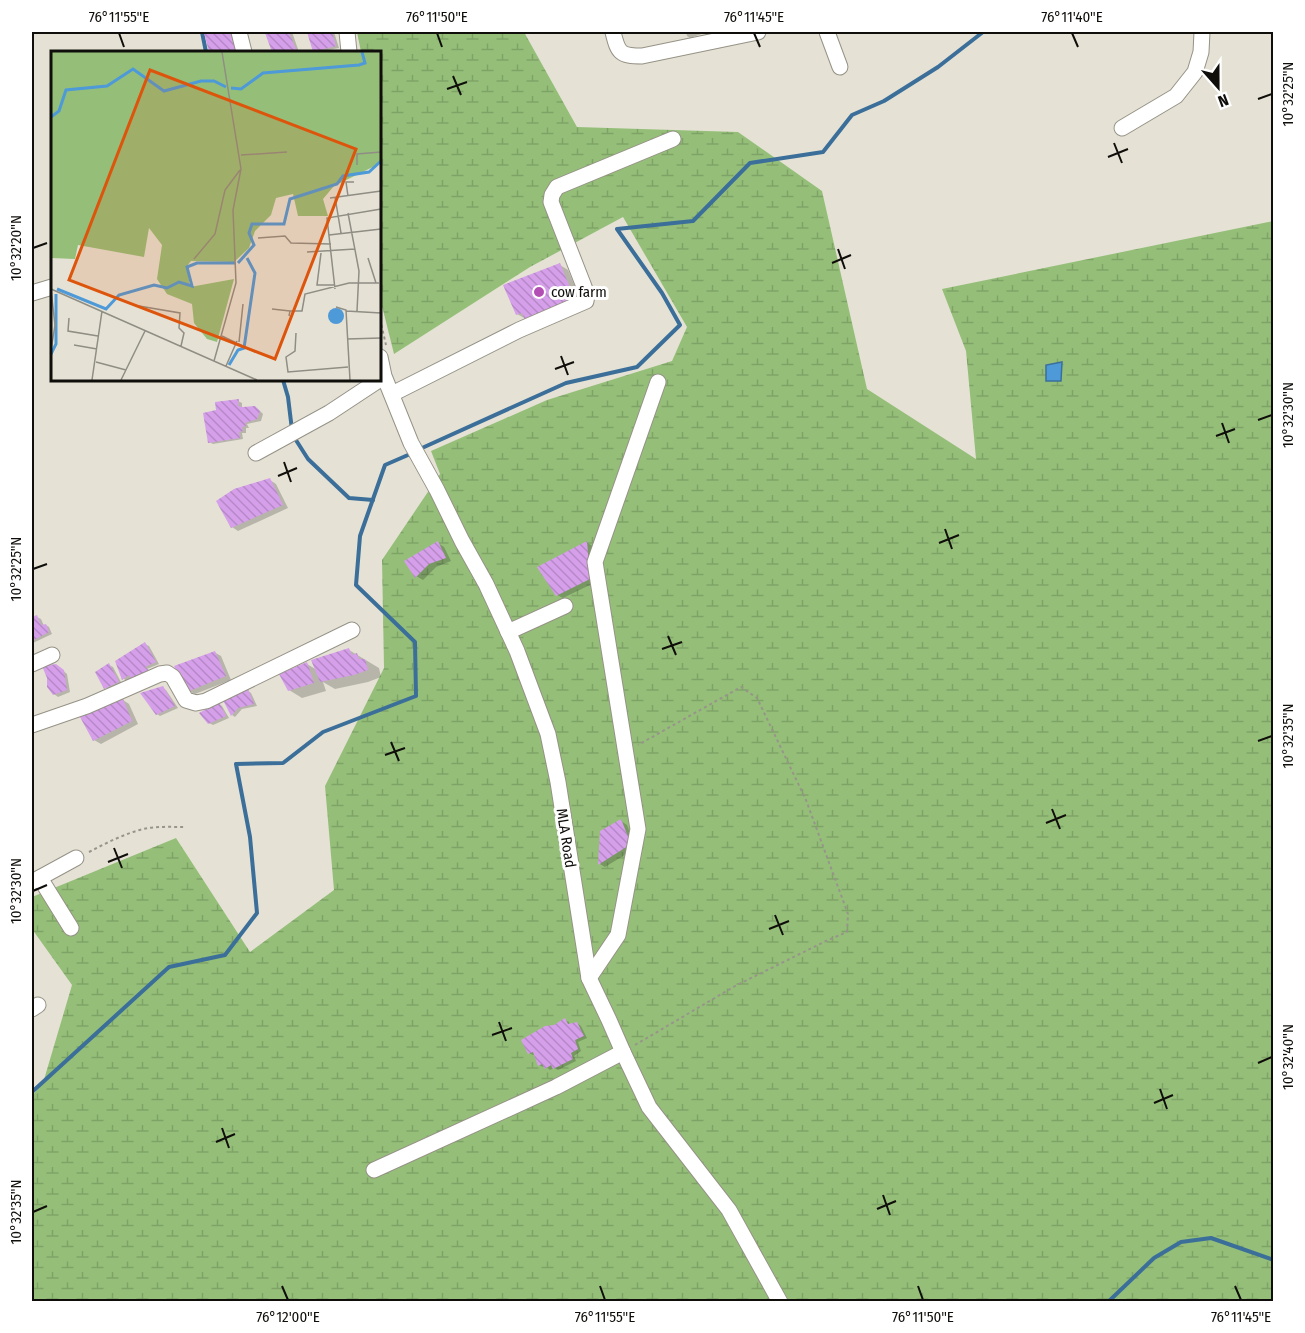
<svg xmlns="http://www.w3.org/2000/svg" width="1305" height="1333" viewBox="0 0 1305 1333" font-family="'Fira Sans Condensed',sans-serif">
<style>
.wetland{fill:url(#wetland-marsh)}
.water{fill:#4e99d8;stroke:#3b6f9a;stroke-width:1.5}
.shadow{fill:#0003}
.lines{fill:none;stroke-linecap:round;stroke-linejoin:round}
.stream{stroke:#3b6f9a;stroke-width:4}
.building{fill:url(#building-back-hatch)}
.minor-casing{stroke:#959286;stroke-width:17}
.path{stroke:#97958b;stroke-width:2;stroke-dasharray:3 3;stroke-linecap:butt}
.minor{stroke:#fff;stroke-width:15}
.ticks{fill:none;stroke:#0f0e0a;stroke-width:2}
.poi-dot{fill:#b34fb4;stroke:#fff;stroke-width:2}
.labels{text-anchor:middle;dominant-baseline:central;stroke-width:6;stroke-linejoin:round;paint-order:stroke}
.poi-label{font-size:15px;fill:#0f0e0a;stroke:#fff;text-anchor:start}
.street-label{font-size:15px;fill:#0f0e0a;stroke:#fff}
.inset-river{fill:none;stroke:#4e99d8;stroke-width:3}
.inset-road{fill:none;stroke:#8f8d84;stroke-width:1.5}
.view{fill:#dd550c;fill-opacity:0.15;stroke:#dd550c;stroke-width:3}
.inset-edge{fill:none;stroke:#0f0e0a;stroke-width:3}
.neatline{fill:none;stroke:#0f0e0a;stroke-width:2}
.ticks-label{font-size:15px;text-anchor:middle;fill:#0f0e0a}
</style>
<defs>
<pattern id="wetland-marsh" width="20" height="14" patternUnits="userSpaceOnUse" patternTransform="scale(1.5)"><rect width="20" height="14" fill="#95bf79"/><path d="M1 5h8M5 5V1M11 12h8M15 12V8" fill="none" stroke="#7fa367"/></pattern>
<pattern id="building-back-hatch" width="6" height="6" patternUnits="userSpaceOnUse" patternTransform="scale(1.5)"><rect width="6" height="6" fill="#d69fea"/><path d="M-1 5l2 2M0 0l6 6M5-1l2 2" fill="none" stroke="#b688c7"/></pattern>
</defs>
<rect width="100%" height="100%" fill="#e5e2d5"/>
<path class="wetland" d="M357,32H524L577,127L738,132L822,191L867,389L976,459L966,351L942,289L1273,221V1301L32,1302V1096L43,1083L72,985L32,929V897L176,838L250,952L334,890L325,786L384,668L382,560L440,474L431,451L547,400L672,361L687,327L623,217L530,267L394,354L380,298L381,231L380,178V52H361Z"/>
<path class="water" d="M1062,362L1061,381H1046V365Z"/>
<g class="shadow">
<path d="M215,32H232L239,52H211L205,34Z"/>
<path d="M274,32H292L299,52H274L267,34Z"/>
<path d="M308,32H334L339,48L317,52L315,51Z"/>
<path d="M686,32H707L690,38L687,36Z"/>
<path d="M560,265L568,270L583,305L526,319L517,314Z"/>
<path d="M238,401L242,403V409L255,407L259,410L263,414L261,421L247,424L249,428H246V433H242L243,439L213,444L209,442L217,412Z"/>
<path d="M270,480L276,484L288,508L238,531L232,527Z"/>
<path d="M438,543L444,547L451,561L436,567L423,580L416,576Z"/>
<path d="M587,543L593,546L596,582L563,598L557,595Z"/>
<path d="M37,617L41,619L44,626L46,625L49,627L52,634L33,643L32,642V618Z"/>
<path d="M145,644L149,646L159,664L147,669L127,681L124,679L117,662Z"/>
<path d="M349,650L379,668L381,677L368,682L335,689L323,682L326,691L302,698L289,690L307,664L317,670Z"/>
<path d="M214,652L221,656L231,680L195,694L189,691Z"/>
<path d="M109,665L113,667L122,684L109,690L105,687Z"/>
<path d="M60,668L67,674L70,692L58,697L54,694Z"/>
<path d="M162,688L166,690L178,708L160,716L157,714Z"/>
<path d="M247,690L251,693L257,706L242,709L235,717L232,715Z"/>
<path d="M123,700L129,704L138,724L101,744L94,740Z"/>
<path d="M219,704L222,706L229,718L213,725L209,723Z"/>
<path d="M621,821L627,825L636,848L605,867L600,864Z"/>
<path d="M565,1020L569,1022L570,1025L577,1023L581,1026L587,1038L578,1042L581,1051L574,1056L576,1061L558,1070L554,1068L550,1070L545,1066L543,1067L539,1065L535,1054L533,1055L529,1053L554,1026Z"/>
</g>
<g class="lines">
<g class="stream">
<path d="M202,32L206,52"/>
<path d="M283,380L288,397L292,430"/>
<path d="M294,437L308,459L349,498L373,500"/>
<path d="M422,448L566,383L637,367L680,325L662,293L617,229L693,221L750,163L823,152L852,115L884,101L938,67L983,32"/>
<path d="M32,1092L169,967L225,955L257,913L250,837L236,764L283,763L323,732L416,696L415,642L356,585L360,536L385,465L408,455"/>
<path d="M1108,1302L1154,1258L1181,1242L1211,1238L1274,1260"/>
</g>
</g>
<g class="building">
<path d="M209,32H230L236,52H209L204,33Z"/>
<path d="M269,32H289L297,52H272L265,33Z"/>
<path d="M307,32H332L336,46L313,52Z"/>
<path d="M560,263L575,300L525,320L522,313L516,315L503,285Z"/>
<path d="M239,399L238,406L243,407L255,406L260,411L257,419L245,423L246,426L242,427L243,431L239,432L240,438L208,443L203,413L216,410L215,402Z"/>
<path d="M270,478L283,505L231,528L216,501L234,489Z"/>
<path d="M438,541L446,558L429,564L415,578L404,561Z"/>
<path d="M587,541L590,579L556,596L537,567Z"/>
<path d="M37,615L41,625L46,624L49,632L32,641V617Z"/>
<path d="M145,642L156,662L145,667L150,671L131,679L129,675L122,680L115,661Z"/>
<path d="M349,648L352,655L357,653L359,659H365L368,670L354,675L320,682L311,660Z"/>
<path d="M215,651L226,676L187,692L174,666Z"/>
<path d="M307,662L314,683L288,691L279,674Z"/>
<path d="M109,663L119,682L104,689L95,672Z"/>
<path d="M56,664L64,670L67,690L53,695L47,687V678L42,666Z"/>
<path d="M163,686L175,706L156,715L140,693Z"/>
<path d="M248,689L254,704L238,708L231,716L222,698Z"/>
<path d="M123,699L132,721L93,741L80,717Z"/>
<path d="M219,702L226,716L208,724L199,713Z"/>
<path d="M621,819L631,844L598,865L600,831Z"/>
<path d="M565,1018L568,1024L577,1022L584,1036L575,1040L578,1049L571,1053L573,1059L553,1069L551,1065L545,1069L542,1064L538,1066L533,1052L528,1054L521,1040L545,1026L554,1025Z"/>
</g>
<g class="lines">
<defs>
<g id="minor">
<path d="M239,32L244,52"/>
<path d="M347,32L349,52"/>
<path d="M613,32C618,53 620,56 642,56L758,32"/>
<path d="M827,32L840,67"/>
<path d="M1122,128L1176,96L1195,72L1201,52L1202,32"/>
<path d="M32,293L52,287"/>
<path d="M380,357L384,376L411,443L437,490L462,541L486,584L517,651L548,734L558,782L589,978L609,1020L623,1052L649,1107L729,1210L780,1302"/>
<path d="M392,394L519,330L586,301L587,295L583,284L551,202L552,195L557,187L673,139"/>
<path d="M256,453L329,413L379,380"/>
<path d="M508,632L565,606"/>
<path d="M32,664L52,655"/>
<path d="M32,725L87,706L160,674L167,673L173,677L186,700L196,703L206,701L352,630"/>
<path d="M40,878L71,928"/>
<path d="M32,882L76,858"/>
<path d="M589,978L618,935L638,829L595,562L658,382"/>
<path d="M32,1009L38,1005"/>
<path d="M374,1170L556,1087L623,1052"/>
</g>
</defs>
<use href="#minor" class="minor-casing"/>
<g class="path">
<path d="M380,319L386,345"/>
<path d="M89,852C106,843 124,834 143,829C157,826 172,827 186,827"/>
<path d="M635,1045L735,986L826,941L847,932L848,914L806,800L757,698L741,687L638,745"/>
</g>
<use href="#minor" class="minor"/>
</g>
<path class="ticks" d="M119,33L124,47M437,33L442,47M754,33L760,47M1072,33L1078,47M453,76L461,95M447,89L467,82M1258,99L1272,94M1114,143L1122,163M1108,157L1128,149M33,248L47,243M838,249L845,269M832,263L851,255M561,356L568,375M555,369L574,362M1258,420L1272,415M1222,423L1229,443M1216,436L1235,429M284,462L291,482M278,476L297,468M945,529L952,549M939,543L959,535M33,569L47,564M668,636L676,655M662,649L682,642M1258,741L1272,736M391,742L399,761M385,755L405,748M1052,809L1060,829M1046,823L1066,815M114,848L122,868M108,862L128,854M33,891L47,885M775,915L783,935M769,929L789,921M499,1022L506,1041M492,1035L512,1028M1258,1063L1272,1057M1160,1089L1167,1109M1154,1103L1173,1095M222,1128L229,1148M216,1142L235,1134M883,1195L890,1215M877,1209L896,1201M33,1212L47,1206M282,1286L288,1300M600,1286L605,1300M918,1286L923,1300M1235,1286L1241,1300"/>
<circle class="poi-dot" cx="539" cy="292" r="6"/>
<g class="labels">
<g class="poi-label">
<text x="551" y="292">cow farm</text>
</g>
<g class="street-label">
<text transform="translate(566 838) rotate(81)">MLA Road</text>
</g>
</g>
<g transform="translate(51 51)">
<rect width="330" height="330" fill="#e5e2d5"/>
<path d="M0,1H330V112L283,135L272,148L277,165H247L242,143L225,147L220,164L204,180L198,197L183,211L140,210L136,215L139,236L183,228L166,291L156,288L143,272L141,253L116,243L106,228L111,194L98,177L93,206L27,194L24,208L0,207Z" fill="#95bf79"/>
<path d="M277 265a8 8 0 1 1 16 0a8 8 0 1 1-16 0Z" fill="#4e99d8"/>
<path class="inset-river" d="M180,37L190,38L212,22L308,14L314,12L311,1M0,66L8,60L15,39L56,35L82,18L113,40L150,30H163L175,36M187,212L203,194L198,182L201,173H233L239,148L286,133L292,125L318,121L330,110M6,238L55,258L68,244L103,234L116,237L128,231L141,235L136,216L146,212H184M0,303L5,293V243M178,314L187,299L193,297L204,222L196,207"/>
<path class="inset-road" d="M190,104L236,101M306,114V103L330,101M297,145L295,131H303M284,146L290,182M279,147L330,140M297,162L308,220L306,260M278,184L330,178M207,187L234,185L240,192L280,193M256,201L304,198M270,202L266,234H283M330,203V262M317,207L325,232M143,208L164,183L174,139L189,119M0,238L206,329M284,238L276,167L330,158M0,239L4,274L0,299M82,254L129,262L128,277L133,282L130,295M285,256L295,259L299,329M221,258L239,260M295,260L330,262M238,265L239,260H251L254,243L298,232H328M18,267L17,280L47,285M245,282L244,300L235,306L237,321L297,316M171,285L204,301M296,288L330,287M188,291L192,253M23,294L46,298M163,310L185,232L182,159L190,118L171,1M45,311L75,319M175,315L186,290M41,329L51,260M70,329L94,280"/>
<path class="view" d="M99,19L305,98L224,308L18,229Z"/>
<rect width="330" height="330" class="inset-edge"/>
</g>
<rect width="1305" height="1333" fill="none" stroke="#ffffff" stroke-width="66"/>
<g transform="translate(1218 87) rotate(159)" stroke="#ffffff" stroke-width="4.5" paint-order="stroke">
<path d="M0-4.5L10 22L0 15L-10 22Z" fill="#0f0e0a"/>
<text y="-9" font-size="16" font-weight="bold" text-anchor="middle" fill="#0f0e0a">N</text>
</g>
<rect x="33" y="33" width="1239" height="1267" class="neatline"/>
<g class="ticks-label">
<text x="119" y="22">76°11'55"E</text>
<text x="437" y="22">76°11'50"E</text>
<text x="754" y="22">76°11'45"E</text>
<text x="1072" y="22">76°11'40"E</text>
<text transform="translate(1288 94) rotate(-90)" y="5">10°32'25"N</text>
<text transform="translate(16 248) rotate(-90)" y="5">10°32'20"N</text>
<text transform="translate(1288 415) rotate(-90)" y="5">10°32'30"N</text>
<text transform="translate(16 569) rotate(-90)" y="5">10°32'25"N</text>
<text transform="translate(1288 736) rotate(-90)" y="5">10°32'35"N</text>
<text transform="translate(16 891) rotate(-90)" y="5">10°32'30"N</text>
<text transform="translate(1288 1057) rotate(-90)" y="5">10°32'40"N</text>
<text transform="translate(16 1212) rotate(-90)" y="5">10°32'35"N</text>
<text x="288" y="1322">76°12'00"E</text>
<text x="605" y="1322">76°11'55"E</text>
<text x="923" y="1322">76°11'50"E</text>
<text x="1241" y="1322">76°11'45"E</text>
</g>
</svg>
